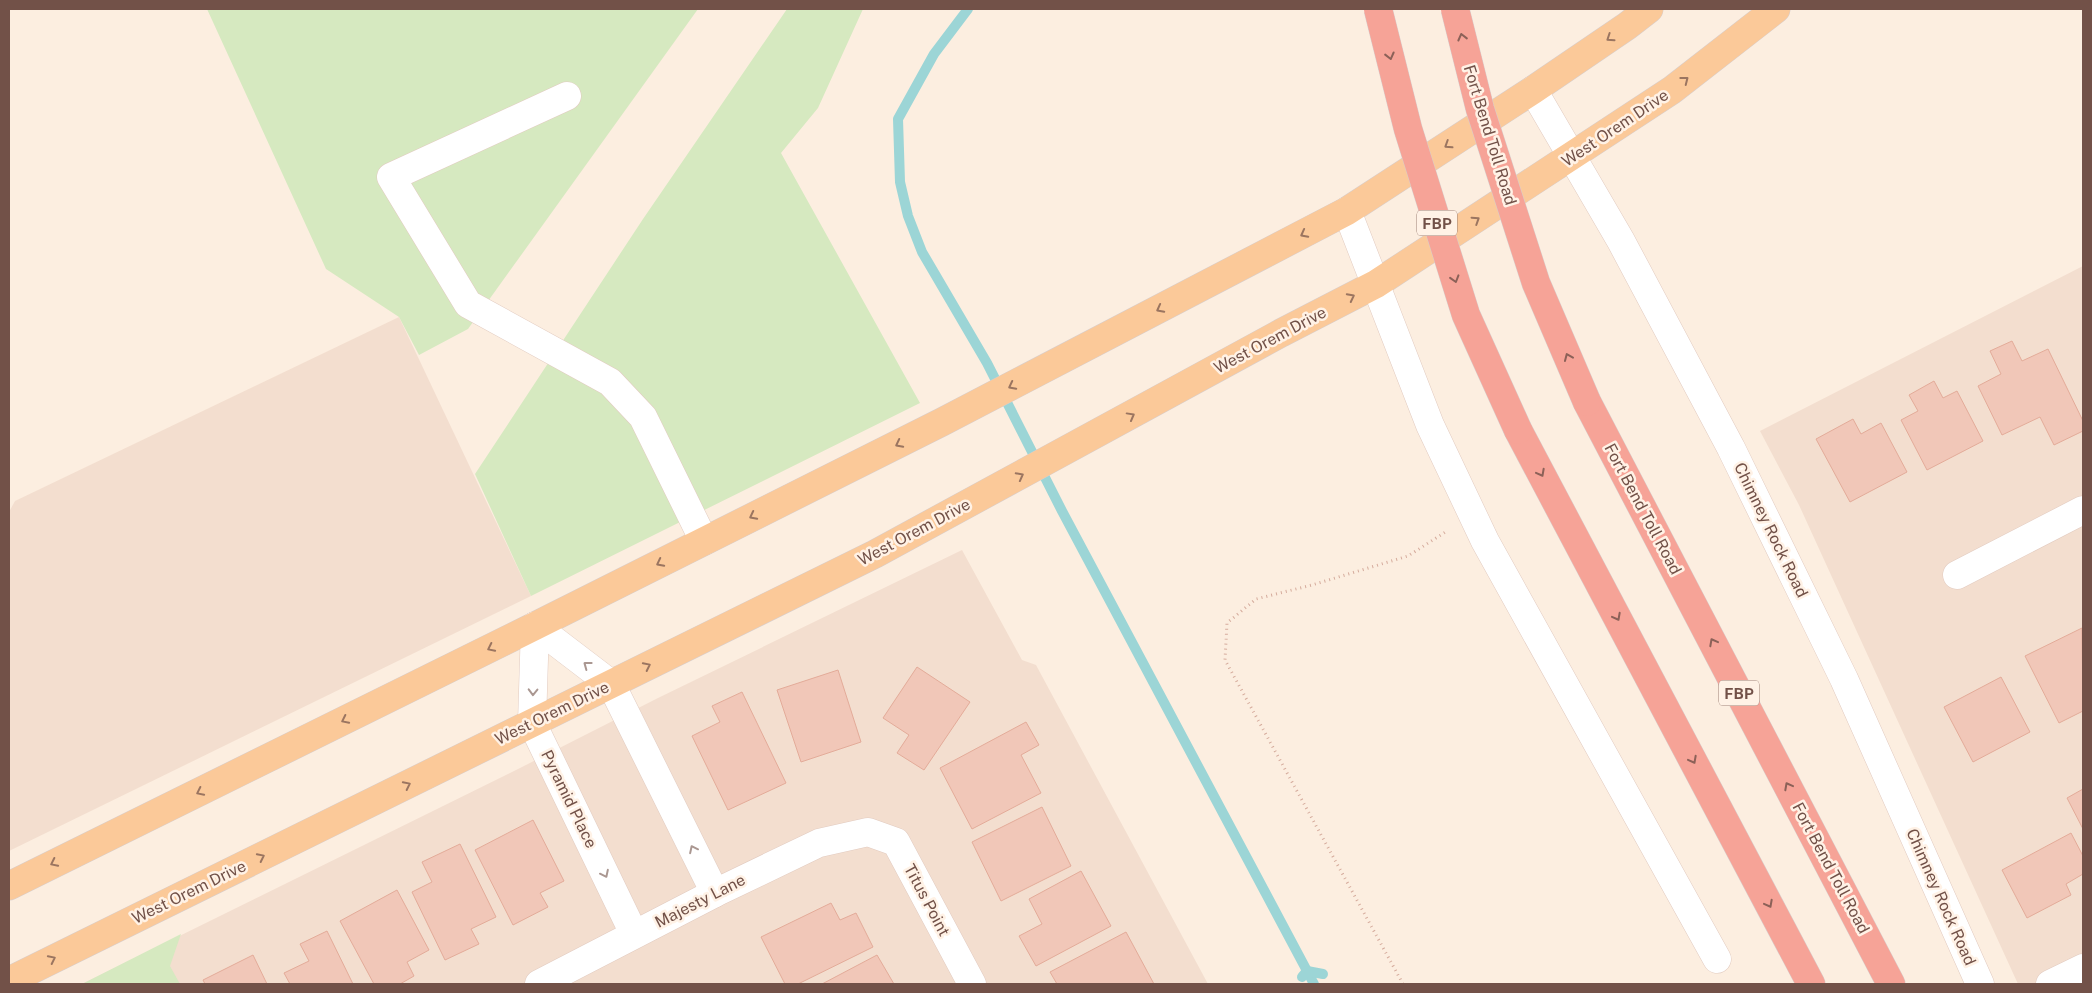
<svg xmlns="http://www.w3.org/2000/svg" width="2092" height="993" viewBox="0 0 2092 993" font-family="'Public Sans',sans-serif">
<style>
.residential{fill:#f3decf}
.green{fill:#d6e9c0}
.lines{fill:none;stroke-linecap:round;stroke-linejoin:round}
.stream{stroke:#9cd5d6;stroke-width:10}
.building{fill:#f1c7b8;stroke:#e3ab99}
.minor-casing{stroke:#e2cbc0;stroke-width:29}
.major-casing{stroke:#d8cecc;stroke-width:29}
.highway-casing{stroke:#d8cecc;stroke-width:29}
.path{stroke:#d5ab9c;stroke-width:3;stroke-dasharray:1 4;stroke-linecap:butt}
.minor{stroke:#fff;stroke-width:28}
.major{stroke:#fbc999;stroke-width:28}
.highway{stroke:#f6a397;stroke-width:28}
.highway-bridge-casing{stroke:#d8cecc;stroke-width:29;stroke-linecap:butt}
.highway-bridge{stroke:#f6a397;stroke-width:28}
.oneway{stroke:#8c6158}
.oneway2{stroke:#9b7560}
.oneway3{stroke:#aa9791}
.labels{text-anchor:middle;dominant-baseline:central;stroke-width:5;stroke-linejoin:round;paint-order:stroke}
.shield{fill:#fff2e6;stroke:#9c8177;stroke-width:1}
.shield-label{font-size:15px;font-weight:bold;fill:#725148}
.street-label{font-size:16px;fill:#725148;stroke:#fff2e6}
</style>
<rect width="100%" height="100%" fill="#fceee0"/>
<g class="residential">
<path d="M2083,266V984H2018L1799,505L1760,431Z"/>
<path d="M399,317L531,596L9,851V512L15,501Z"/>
<path d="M962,550L1022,660L1036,665L1208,984H82L522,767L658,698Z"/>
</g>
<g class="green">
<path d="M207,9H698L468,329L419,355L399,317L326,269Z"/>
<path d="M787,9H863L818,108L781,153L920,403L531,596L475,474L643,219Z"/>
<path d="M181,934L170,966L180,984H82Z"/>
</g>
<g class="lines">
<g class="stream">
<path d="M968,9L934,54L898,119L900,182L908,216L922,252L987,363L1062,511L1314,984"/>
<path d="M1302,977L1307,971L1323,974"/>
</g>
</g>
<g class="building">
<path d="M2012,341L2022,361L2048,349L2083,421V431L2054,445L2040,417L2002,435L1978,386L2001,374L1990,351Z"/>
<path d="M1934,381L1943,398L1957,391L1983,441L1927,470L1901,420L1918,411L1909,395Z"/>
<path d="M1853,419L1861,434L1881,423L1907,472L1850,502L1816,439Z"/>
<path d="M2082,628L2083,711L2059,723L2025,656Z"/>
<path d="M917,667L970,702L924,770L897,753L909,735L883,718Z"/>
<path d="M838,670L861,742L801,762L777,690Z"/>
<path d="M2001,677L2030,732L1973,762L1944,707Z"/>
<path d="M742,692L786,783L728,810L692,736L720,722L712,706Z"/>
<path d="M1026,722L1039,745L1021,755L1041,793L972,829L940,768Z"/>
<path d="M2083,789V829L2067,798Z"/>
<path d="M1042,807L1071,866L1001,901L972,842Z"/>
<path d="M533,820L564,881L540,893L548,907L513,925L475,850Z"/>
<path d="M2071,833L2083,856V874L2066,884L2071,895L2027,918L2002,870Z"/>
<path d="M460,844L496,917L471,929L479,944L445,960L412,892L432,882L422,862Z"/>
<path d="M1081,871L1111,926L1036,966L1019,936L1042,924L1029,899Z"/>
<path d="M397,890L429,950L407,962L414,976L400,984H374L340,921Z"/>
<path d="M831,903L840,920L856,913L873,947L798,984H785L761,937Z"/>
<path d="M327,931L353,984H290L284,973L309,961L300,944Z"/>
<path d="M1126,932L1154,984H1057L1050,972Z"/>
<path d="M253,955L267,984H205L203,980Z"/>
<path d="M877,955L894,984H822Z"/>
</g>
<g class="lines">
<defs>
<g id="minor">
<path d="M1533,90L1621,241L1731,448L1844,679L1980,984"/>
<path d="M567,96L391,177L468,304L610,382L643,417L704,541"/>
<path d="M1347,211L1430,425L1485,541L1717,959"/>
<path d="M1957,575L2083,510"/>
<path d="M535,626L532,723L634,934"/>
<path d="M535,626L611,684L715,893"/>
<path d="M539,984L715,893L819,843L868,832L896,842L972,984"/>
<path d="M2050,984L2083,968"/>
</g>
<g id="major">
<path d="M9,886L535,626L942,422L1347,211L1533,90L1627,26L1649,9"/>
<path d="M9,981L875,554L1281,333L1376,284L1672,90L1776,9"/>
</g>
<g id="highway">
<path d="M1587,402L1891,984"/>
<path d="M1518,430L1811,984"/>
</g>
</defs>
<use href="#minor" class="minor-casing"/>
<use href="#major" class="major-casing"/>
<use href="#highway" class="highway-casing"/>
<path class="path" d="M1403,984L1225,660L1227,623L1256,599L1312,585L1408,556L1447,531"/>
<use href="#minor" class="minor"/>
<use href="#major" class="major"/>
<use href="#highway" class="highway"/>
<defs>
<g id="highway-bridge">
<path d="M1378,9L1408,129L1466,315L1518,430"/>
<path d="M1455,9L1480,109L1536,283L1587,402"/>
</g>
</defs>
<use href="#highway-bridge" class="highway-bridge-casing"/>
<use href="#highway-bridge" class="highway-bridge"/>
</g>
<defs><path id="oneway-chevron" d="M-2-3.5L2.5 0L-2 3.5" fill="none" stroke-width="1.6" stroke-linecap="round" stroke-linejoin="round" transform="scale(1.25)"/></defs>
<g class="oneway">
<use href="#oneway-chevron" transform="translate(1462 37) rotate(-104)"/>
<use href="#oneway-chevron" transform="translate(1390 56) rotate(76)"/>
<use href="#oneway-chevron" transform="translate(1455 279) rotate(73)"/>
<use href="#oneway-chevron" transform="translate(1568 357) rotate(-113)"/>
<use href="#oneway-chevron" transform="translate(1541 473) rotate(62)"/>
<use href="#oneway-chevron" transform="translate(1617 617) rotate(62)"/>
<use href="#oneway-chevron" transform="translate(1713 642) rotate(-118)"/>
<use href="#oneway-chevron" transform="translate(1693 760) rotate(62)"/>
<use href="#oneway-chevron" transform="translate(1788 786) rotate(-118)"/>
<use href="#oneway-chevron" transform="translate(1769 904) rotate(62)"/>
</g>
<g class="oneway2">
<use href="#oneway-chevron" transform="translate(1610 38) rotate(146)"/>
<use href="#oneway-chevron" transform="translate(1685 80) rotate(-38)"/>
<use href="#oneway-chevron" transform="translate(1448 145) rotate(147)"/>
<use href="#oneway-chevron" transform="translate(1476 220) rotate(-33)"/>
<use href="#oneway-chevron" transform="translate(1304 234) rotate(152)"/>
<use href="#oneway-chevron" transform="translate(1351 297) rotate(-27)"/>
<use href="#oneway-chevron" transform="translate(1160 309) rotate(152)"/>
<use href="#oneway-chevron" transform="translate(1012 386) rotate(153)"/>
<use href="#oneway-chevron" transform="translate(1131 416) rotate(-29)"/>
<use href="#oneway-chevron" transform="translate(899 444) rotate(153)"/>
<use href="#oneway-chevron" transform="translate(1020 476) rotate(-28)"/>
<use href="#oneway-chevron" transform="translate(753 516) rotate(153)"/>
<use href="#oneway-chevron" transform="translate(660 563) rotate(153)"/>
<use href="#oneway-chevron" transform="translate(491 648) rotate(154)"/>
<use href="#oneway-chevron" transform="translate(647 666) rotate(-26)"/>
<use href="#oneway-chevron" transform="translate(345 720) rotate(154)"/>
<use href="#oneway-chevron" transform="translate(407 785) rotate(-26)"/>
<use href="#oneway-chevron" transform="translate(200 792) rotate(154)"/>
<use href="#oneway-chevron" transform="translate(261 857) rotate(-26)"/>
<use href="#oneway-chevron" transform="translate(54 863) rotate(154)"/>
<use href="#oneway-chevron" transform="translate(52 959) rotate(-26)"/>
</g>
<g class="oneway3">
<use href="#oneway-chevron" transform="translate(587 665) rotate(-143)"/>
<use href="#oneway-chevron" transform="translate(533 692) rotate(91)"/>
<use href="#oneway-chevron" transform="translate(693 849) rotate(-116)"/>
<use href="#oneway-chevron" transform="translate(605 874) rotate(64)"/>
</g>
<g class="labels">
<g class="shield">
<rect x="1417" y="210.5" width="40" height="25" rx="4"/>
<rect x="1719" y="680.5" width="40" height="25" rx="4"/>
</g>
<g class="shield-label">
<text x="1437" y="223">FBP</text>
<text x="1739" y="693">FBP</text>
</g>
<g class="street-label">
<text transform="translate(1615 128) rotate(-34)">West Orem Drive</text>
<text transform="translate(1490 135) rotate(73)">Fort Bend Toll Road</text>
<text transform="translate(1270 340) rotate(-28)">West Orem Drive</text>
<text transform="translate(1643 509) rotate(62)">Fort Bend Toll Road</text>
<text transform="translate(1771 530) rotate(64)">Chimney Rock Road</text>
<text transform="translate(914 532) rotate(-28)">West Orem Drive</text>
<text transform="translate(552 713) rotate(-26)">West Orem Drive</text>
<text transform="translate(569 799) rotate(64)">Pyramid Place</text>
<text transform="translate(1831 868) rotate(62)">Fort Bend Toll Road</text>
<text transform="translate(189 892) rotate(-26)">West Orem Drive</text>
<text transform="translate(1941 897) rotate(66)">Chimney Rock Road</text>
<text transform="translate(927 900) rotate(62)">Titus Point</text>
<text transform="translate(700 901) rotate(-27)">Majesty Lane</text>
</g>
</g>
<rect width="2092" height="993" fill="none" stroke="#725148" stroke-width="20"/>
</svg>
